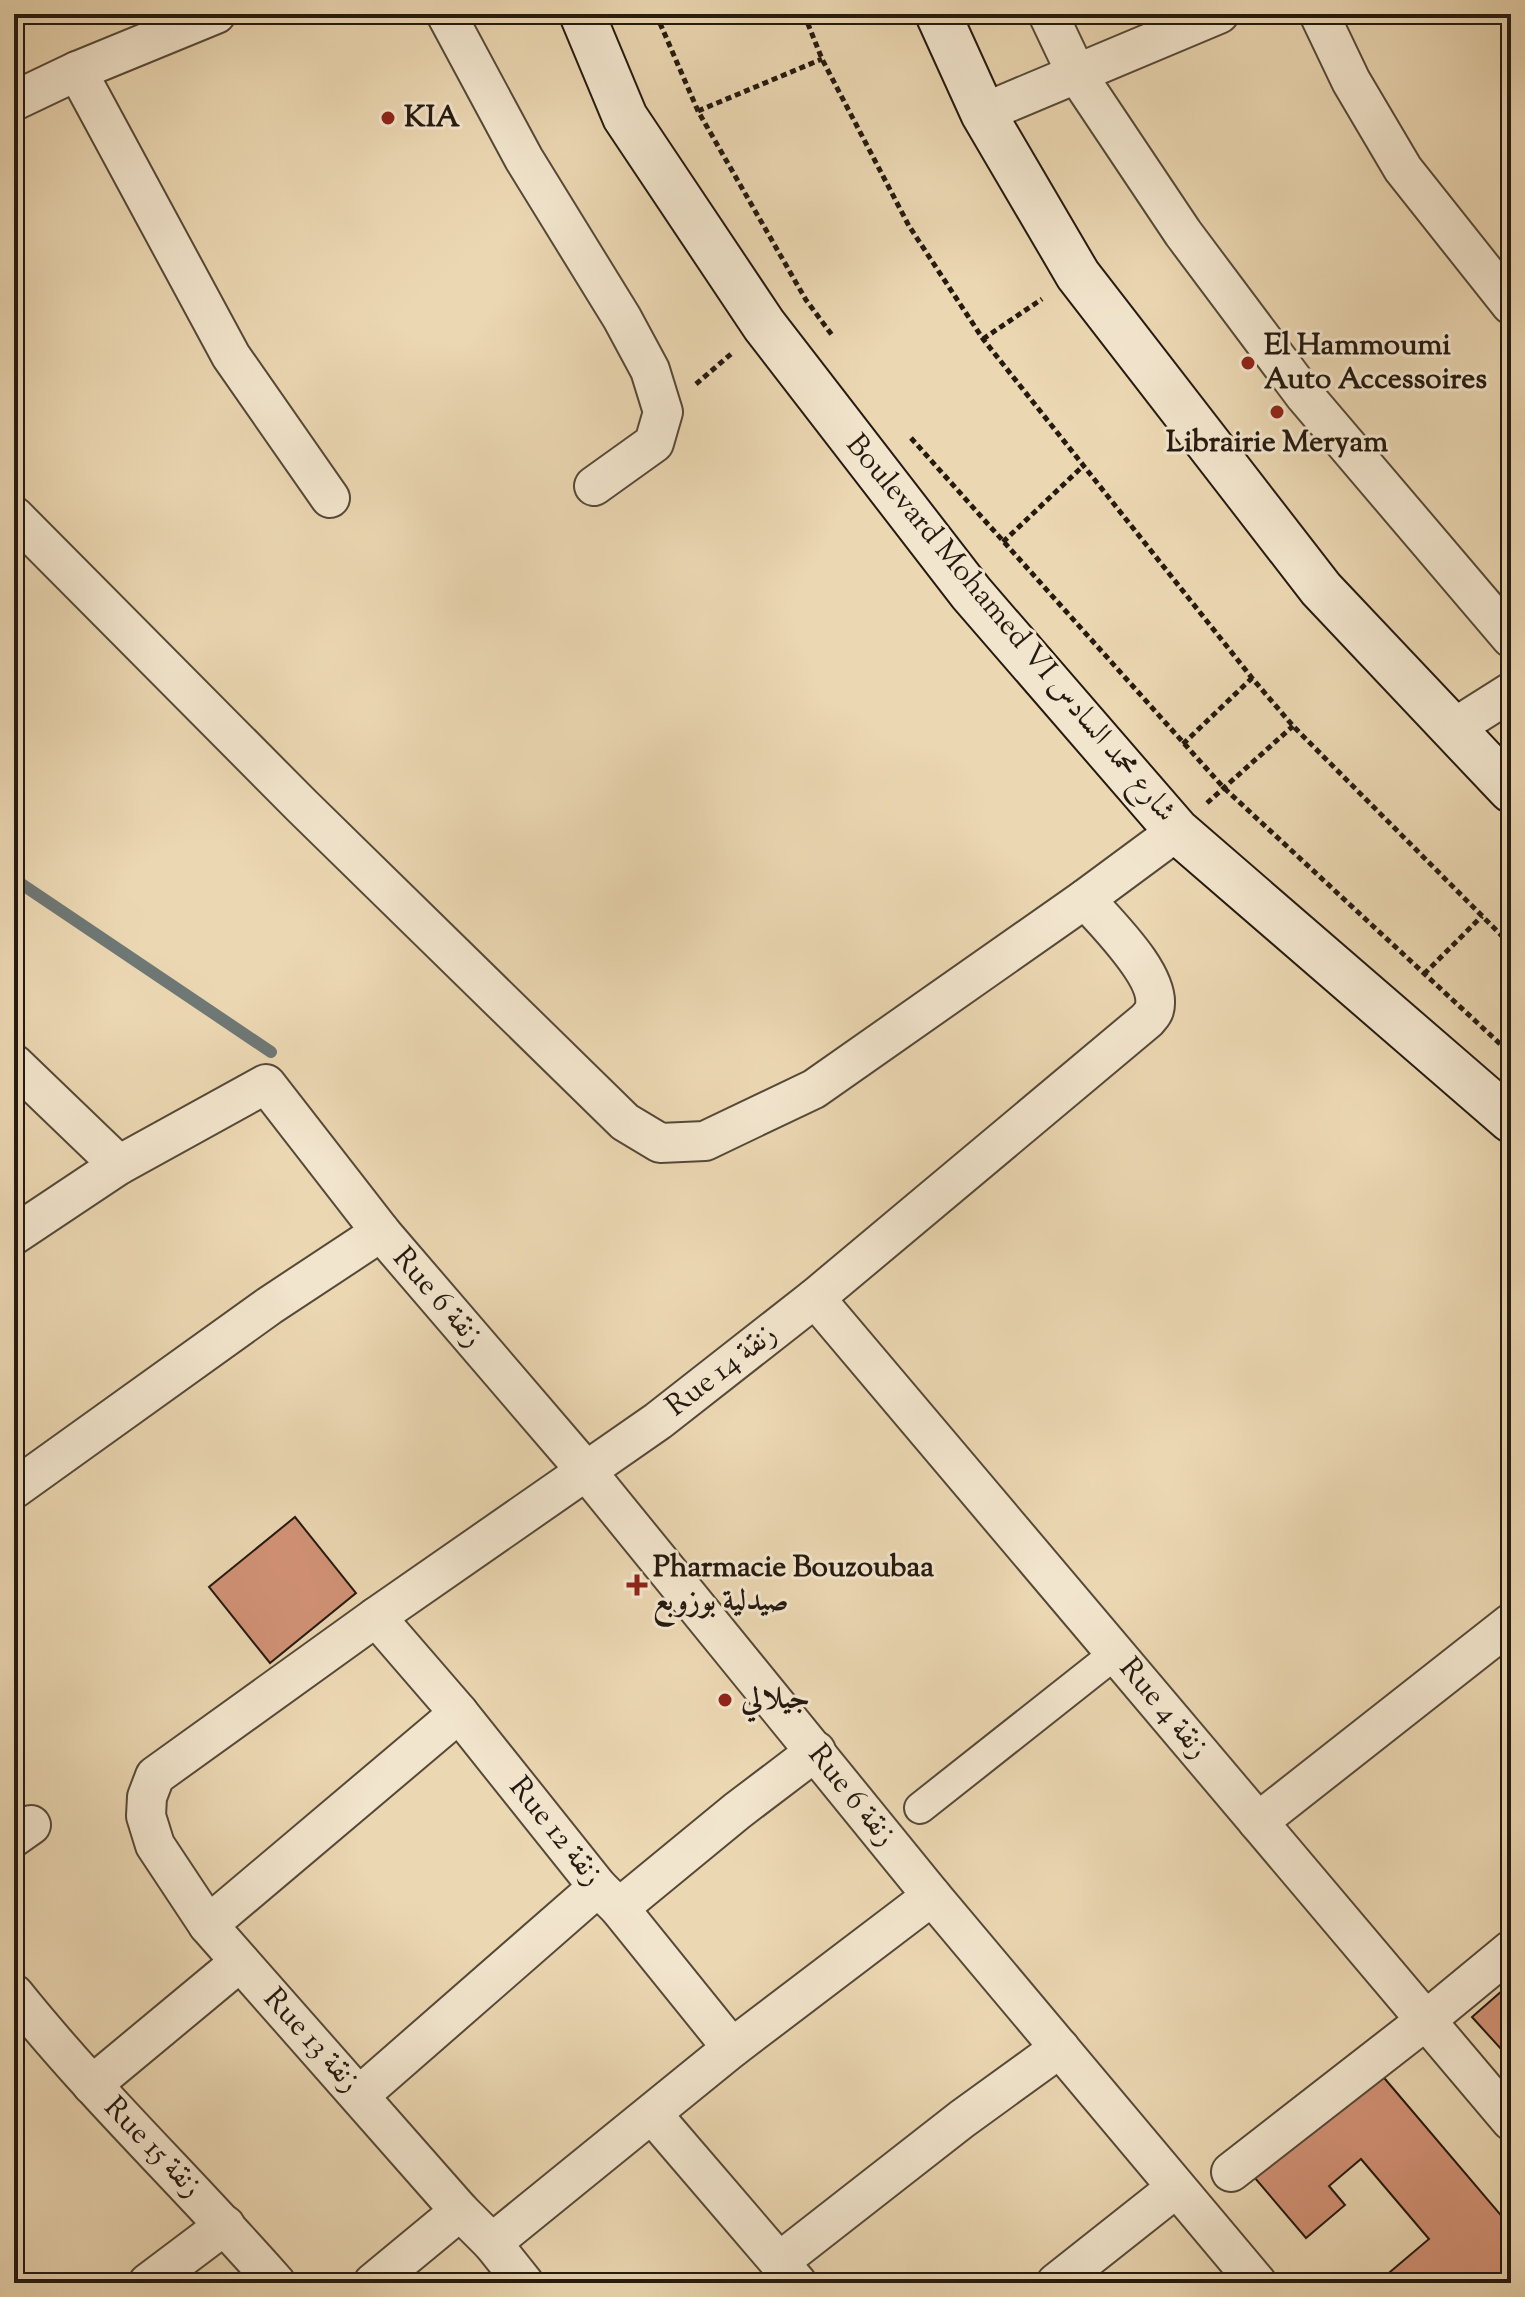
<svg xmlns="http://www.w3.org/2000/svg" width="1525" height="2297" viewBox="0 0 1525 2297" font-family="'Sorts Mill Goudy',Amiri,serif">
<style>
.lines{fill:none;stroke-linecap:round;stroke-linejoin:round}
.stream{stroke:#6e7875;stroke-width:12}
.building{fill:#d29276;stroke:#251a10;stroke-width:2}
.pedestrian-casing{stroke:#564938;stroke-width:34}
.minor-casing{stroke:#564938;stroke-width:42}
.secondary-casing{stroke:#251a10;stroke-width:48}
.path{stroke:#251a10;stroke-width:5;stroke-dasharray:6 4;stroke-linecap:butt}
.pedestrian{stroke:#f2e5cd;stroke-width:30}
.minor{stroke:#f2e5cd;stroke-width:38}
.secondary{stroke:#f2e5cd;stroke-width:44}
.poi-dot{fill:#8f2418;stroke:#f2e5cd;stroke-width:3}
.labels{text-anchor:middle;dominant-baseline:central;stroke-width:6;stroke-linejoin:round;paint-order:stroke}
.poi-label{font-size:30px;font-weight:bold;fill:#251a10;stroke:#f2e5cd;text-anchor:start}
.street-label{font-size:30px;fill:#251a10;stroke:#f2e5cd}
</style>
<rect width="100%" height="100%" fill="#ebd7b2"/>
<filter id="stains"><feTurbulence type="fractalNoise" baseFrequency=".0025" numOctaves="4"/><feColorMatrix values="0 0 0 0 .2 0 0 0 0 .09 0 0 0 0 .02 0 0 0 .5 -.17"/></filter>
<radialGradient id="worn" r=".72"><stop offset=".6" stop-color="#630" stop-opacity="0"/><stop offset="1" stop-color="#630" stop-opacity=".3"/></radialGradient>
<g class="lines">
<path class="stream" d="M14,879L271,1052"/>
</g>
<g class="building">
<path d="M295,1517L356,1593L270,1663L209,1587Z"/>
<path d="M1511,1983V2060L1472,2017Z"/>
<path d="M1374,2066L1511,2227V2283H1377L1429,2239L1361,2159L1329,2186L1345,2205L1306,2238L1249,2171Z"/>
</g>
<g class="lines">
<defs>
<path id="pedestrian" d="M920,1808L1116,1653"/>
<g id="minor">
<path d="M446,14L524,159L622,318L650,370L663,412L654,443L594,486"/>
<path d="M1048,14L1076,73L1183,233L1305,396L1511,638"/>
<path d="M1319,14L1351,81L1403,169L1511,305"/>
<path d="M77,71L231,356L330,498"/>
<path d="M14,101L77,71L216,14"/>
<path d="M983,113L1219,14"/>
<path d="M14,516L302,806L625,1122L660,1143L705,1141L814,1089L1085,899L1177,831"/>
<path d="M1454,728L1511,692"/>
<path d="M14,1064L119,1165"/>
<path d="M14,1235L119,1165L266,1084L381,1232L587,1472L932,1896L1257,2283"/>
<path d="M815,1298L1511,2121"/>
<path d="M14,1489L269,1306L381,1232"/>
<path d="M376,1617L459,1713L598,1887L619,1908L732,2048"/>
<path d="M1258,1822L1511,1623"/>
<path d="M14,1837L31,1825"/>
<path d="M619,1908L737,1811L816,1751"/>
<path d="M208,1925L459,1713"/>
<path d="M14,1994C95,2095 190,2185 276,2283"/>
<path d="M92,2085L240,1962"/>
<path d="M360,2095L598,1887"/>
<path d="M652,2114L797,2283"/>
<path d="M1231,2172L1425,2021L1511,1950"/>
<path d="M492,2243L732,2048L932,1896"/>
<path d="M779,2262L962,2119L1060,2048"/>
<path d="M148,2283L225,2225"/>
<path d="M373,2283L460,2211"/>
<path d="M524,2283L492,2243L460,2211L208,1925L155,1845L146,1816L147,1797L155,1776L376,1617L658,1421L815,1298L1147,1020C1149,1017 1153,1014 1154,1010C1164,978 1105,922 1085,899"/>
<path d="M1056,2283L1176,2188"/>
</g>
<g id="secondary">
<path d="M582,14L625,117L764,325L971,593L1177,831L1511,1120"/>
<path d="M938,14L983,113L1078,275L1321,589L1511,790"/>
</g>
</defs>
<use href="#pedestrian" class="pedestrian-casing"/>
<use href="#minor" class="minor-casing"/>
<use href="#secondary" class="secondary-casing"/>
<g class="path">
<path d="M656,14L698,111L806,300L832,335"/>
<path d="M804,14L822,59L909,226L983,339L1252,678L1293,726L1511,945"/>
<path d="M698,111L822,59"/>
<path d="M983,339L1042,299"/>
<path d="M696,384L731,354"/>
<path d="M911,438L1223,787L1511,1054"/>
<path d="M1003,542L1083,466"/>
<path d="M1183,744L1252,678"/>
<path d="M1207,803L1293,726"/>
<path d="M1424,974L1482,916"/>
</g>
<use href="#pedestrian" class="pedestrian"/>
<use href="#minor" class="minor"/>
<use href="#secondary" class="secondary"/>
</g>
<g class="poi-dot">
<circle cx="388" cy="118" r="8"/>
<circle cx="1248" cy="363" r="8"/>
<circle cx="1277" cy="412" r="8"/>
<path d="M633 1573h8v8h8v8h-8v8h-8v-8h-8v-8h8z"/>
<circle cx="725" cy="1700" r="8"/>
</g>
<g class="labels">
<g class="poi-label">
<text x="404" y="118">KIA</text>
<text x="1264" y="346">El Hammoumi<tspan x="1264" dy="34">Auto Accessoires</tspan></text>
<text x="1277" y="443" text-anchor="middle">Librairie Meryam</text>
<text x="653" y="1568">Pharmacie Bouzoubaa<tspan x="653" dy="34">صيدلية بوزوبع</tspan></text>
<text x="741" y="1700">جيلالي</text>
</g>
<g class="street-label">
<text transform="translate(1010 629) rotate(50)">Boulevard Mohamed VI شارع محمد السادس</text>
<text transform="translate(437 1298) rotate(49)">Rue 6 زنقة</text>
<text transform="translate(722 1371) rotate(-38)">Rue 14 زنقة</text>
<text transform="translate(1163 1709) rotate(50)">Rue 4 زنقة</text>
<text transform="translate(851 1796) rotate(51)">Rue 6 زنقة</text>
<text transform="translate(555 1832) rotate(51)">Rue 12 زنقة</text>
<text transform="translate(311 2041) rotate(48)">Rue 13 زنقة</text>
<text transform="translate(152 2148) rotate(46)">Rue 15 زنقة</text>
</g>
</g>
<rect width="1525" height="2297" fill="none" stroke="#ebd7b2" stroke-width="48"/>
<rect x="16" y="16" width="1493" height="2265" fill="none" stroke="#251a10" stroke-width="4"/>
<rect x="24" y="24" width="1477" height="2249" fill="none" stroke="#251a10" stroke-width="2"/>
<rect width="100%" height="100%" filter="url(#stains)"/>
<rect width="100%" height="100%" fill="url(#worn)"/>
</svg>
